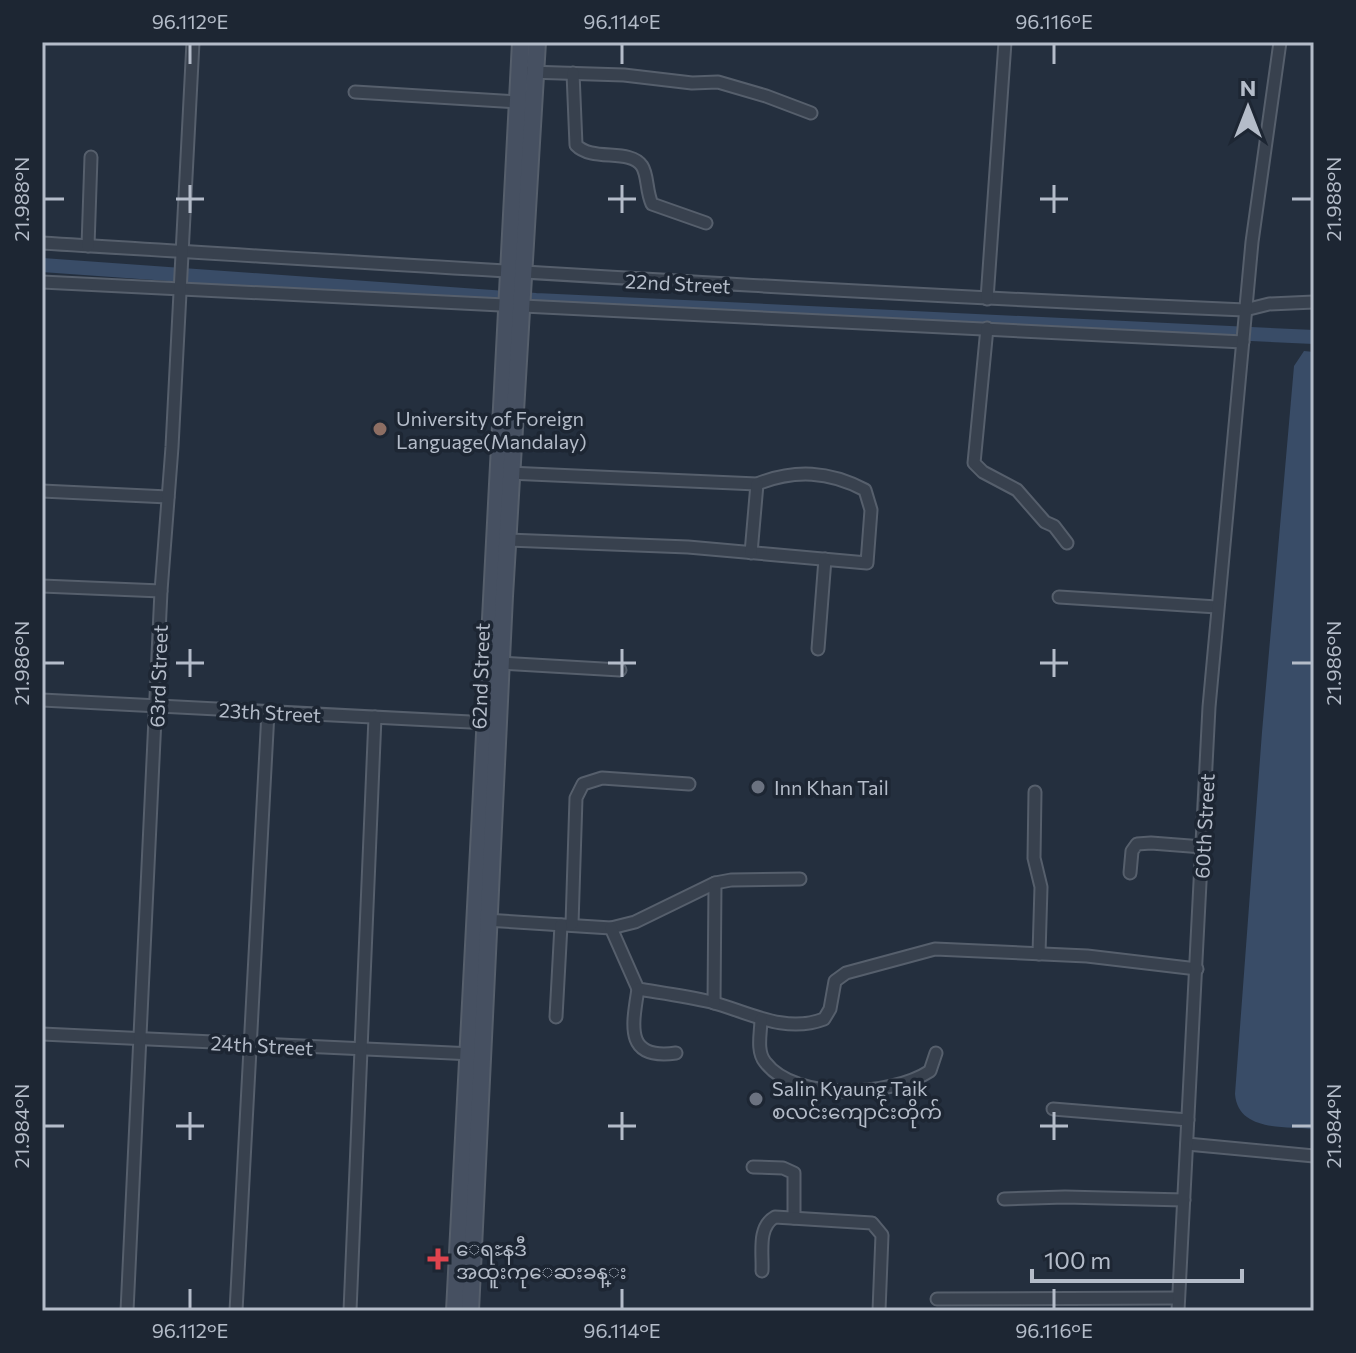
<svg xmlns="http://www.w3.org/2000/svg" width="1356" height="1353" viewBox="0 0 1356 1353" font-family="Commissioner,'Noto Sans Myanmar',sans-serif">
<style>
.water{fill:#394c67}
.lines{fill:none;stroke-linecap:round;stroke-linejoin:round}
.canal{stroke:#394c67;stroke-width:14}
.street-casing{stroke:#565f6c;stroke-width:15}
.secondary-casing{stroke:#565f6c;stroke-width:20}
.street{stroke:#38414e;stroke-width:11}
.secondary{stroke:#465061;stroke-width:16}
.ticks{fill:none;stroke:#b4bcc9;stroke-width:3}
.education-dot{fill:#8d6e63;stroke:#1d2633;stroke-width:3}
.worship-dot{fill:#6b7280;stroke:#1d2633;stroke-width:3}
.health-dot{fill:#e0444e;stroke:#1d2633;stroke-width:3}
.labels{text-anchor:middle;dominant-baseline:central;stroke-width:7;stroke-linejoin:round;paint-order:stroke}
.street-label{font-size:20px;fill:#b4bcc9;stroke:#1d2633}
.poi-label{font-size:20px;fill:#b4bcc9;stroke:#1d2633;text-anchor:start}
.neatline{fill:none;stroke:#b4bcc9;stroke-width:3}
.ticks-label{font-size:20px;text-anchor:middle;fill:#b4bcc9}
</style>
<rect width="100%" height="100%" fill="#242f3e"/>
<path class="water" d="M1304,351L1314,352V1129C1285,1126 1238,1132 1235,1094L1262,732L1294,366Z"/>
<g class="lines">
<path class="canal" d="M42,265L536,300L1314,337"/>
<defs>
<g id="street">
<path d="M528,72L624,75L692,83L718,82L766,96L811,113"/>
<path d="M573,73L576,145C592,162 630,148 642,166C648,175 646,191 652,204L706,223"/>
<path d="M355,92L518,102"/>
<path d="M42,243C443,267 844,293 1245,310L1269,304L1314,302"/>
<path d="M88,246L91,157"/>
<path d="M42,282L1243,342"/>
<path d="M987,299L1005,42"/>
<path d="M987,328L974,463L983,472L1017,490L1045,522L1054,526L1067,543"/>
<path d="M42,491L168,497"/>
<path d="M507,540L688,547L867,563L871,510L865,490C829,471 795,469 757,484L508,473"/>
<path d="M751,553L757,484"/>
<path d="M42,586L161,591"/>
<path d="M1059,597L1217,607"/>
<path d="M818,649L825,559"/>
<path d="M501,663L620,670"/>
<path d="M42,700L490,723"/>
<path d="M1035,792L1034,858L1041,887L1039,954"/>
<path d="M1130,873L1132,851L1137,844L1151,843L1203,847"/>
<path d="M485,920L611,928L635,922L715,883L731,880L800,879"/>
<path d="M572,924L576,798L583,784L602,778L689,784"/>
<path d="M611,928L638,989C662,993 686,996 711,1002C748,1012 785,1034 824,1019L830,1009L835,981L846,973L935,949L1087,956L1197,969"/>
<path d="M638,989C632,1027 625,1060 676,1053"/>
<path d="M714,1003L715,883"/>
<path d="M556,1017L561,925"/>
<path d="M761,1019C761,1032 756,1051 765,1062C796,1103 892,1096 930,1071L936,1053"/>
<path d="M42,1034L473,1054"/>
<path d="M1053,1109L1188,1120"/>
<path d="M1187,1144L1314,1156"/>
<path d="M753,1167L783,1168L794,1173V1218"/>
<path d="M1004,1199L1065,1197L1184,1200"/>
<path d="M762,1271C763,1253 757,1227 775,1217L872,1223L882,1235L879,1311"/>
<path d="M937,1299L1178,1298"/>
<path d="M127,1311L161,591L172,447L193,42"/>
<path d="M236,1311L268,712"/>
<path d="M350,1311L375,717"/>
<path d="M1178,1311L1209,707L1252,242L1280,42"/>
</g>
<g id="secondary">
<path d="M455,1311L521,42"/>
<path d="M470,1311L504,596L537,42"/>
</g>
</defs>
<use href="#street" class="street-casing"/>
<use href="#secondary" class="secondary-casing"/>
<use href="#street" class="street"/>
<use href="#secondary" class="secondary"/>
</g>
<path class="ticks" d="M190,44V64M622,44V64M1054,44V64M190,185V213M622,185V213M1054,185V213M44,199H64M176,199H204M608,199H636M1040,199H1068M1292,199H1312M190,649V677M622,649V677M1054,649V677M44,663H64M176,663H204M608,663H636M1040,663H1068M1292,663H1312M190,1112V1140M622,1112V1140M1054,1112V1140M44,1126H64M176,1126H204M608,1126H636M1040,1126H1068M1292,1126H1312M190,1289V1309M622,1289V1309M1054,1289V1309"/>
<circle class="education-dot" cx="380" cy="429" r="8"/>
<g class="worship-dot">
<circle cx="758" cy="787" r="8"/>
<circle cx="756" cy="1099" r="8"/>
</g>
<path class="health-dot" d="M434 1247h8v8h8v8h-8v8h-8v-8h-8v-8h8z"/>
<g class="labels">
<g class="street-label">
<text transform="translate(678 283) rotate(3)">22nd Street</text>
<text transform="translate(158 676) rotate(-88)">63rd Street</text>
<text transform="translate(480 676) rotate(-88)">62nd Street</text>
<text transform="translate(270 712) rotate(3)">23th Street</text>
<text transform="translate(1204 826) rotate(-87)">60th Street</text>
<text transform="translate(262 1045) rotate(3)">24th Street</text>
</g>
<g class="poi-label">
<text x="396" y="418">University of Foreign<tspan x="396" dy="23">Language(Mandalay)</tspan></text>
<text x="774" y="787">Inn Khan Tail</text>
<text x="772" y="1088">Salin Kyaung Taik<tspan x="772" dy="23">စလင်းကျောင်းတိုက်</tspan></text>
<text x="456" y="1248">ေရႊနဒီ<tspan x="456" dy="23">အထူးကုေဆးခန္း</tspan></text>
</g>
</g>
<rect width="1356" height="1353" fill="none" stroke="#1d2633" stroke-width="88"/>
<g transform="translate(1248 108)" stroke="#1d2633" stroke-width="6" paint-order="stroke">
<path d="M0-6L14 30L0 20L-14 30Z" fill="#b4bcc9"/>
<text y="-12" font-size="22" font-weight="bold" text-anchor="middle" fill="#b4bcc9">N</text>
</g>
<path d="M1032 1269v12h210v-12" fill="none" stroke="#b4bcc9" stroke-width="4"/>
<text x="1044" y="1269" font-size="24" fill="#b4bcc9" stroke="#1d2633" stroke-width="6" paint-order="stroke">100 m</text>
<rect x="44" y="44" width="1268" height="1265" class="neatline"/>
<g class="ticks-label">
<text x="190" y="29">96.112°E</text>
<text x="622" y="29">96.114°E</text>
<text x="1054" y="29">96.116°E</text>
<text transform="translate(22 199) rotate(-90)" y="7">21.988°N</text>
<text transform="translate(1334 199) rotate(-90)" y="7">21.988°N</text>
<text transform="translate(22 663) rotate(-90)" y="7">21.986°N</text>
<text transform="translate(1334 663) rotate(-90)" y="7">21.986°N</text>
<text transform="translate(22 1126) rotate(-90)" y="7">21.984°N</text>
<text transform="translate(1334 1126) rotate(-90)" y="7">21.984°N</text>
<text x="190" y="1338">96.112°E</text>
<text x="622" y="1338">96.114°E</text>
<text x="1054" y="1338">96.116°E</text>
</g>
</svg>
